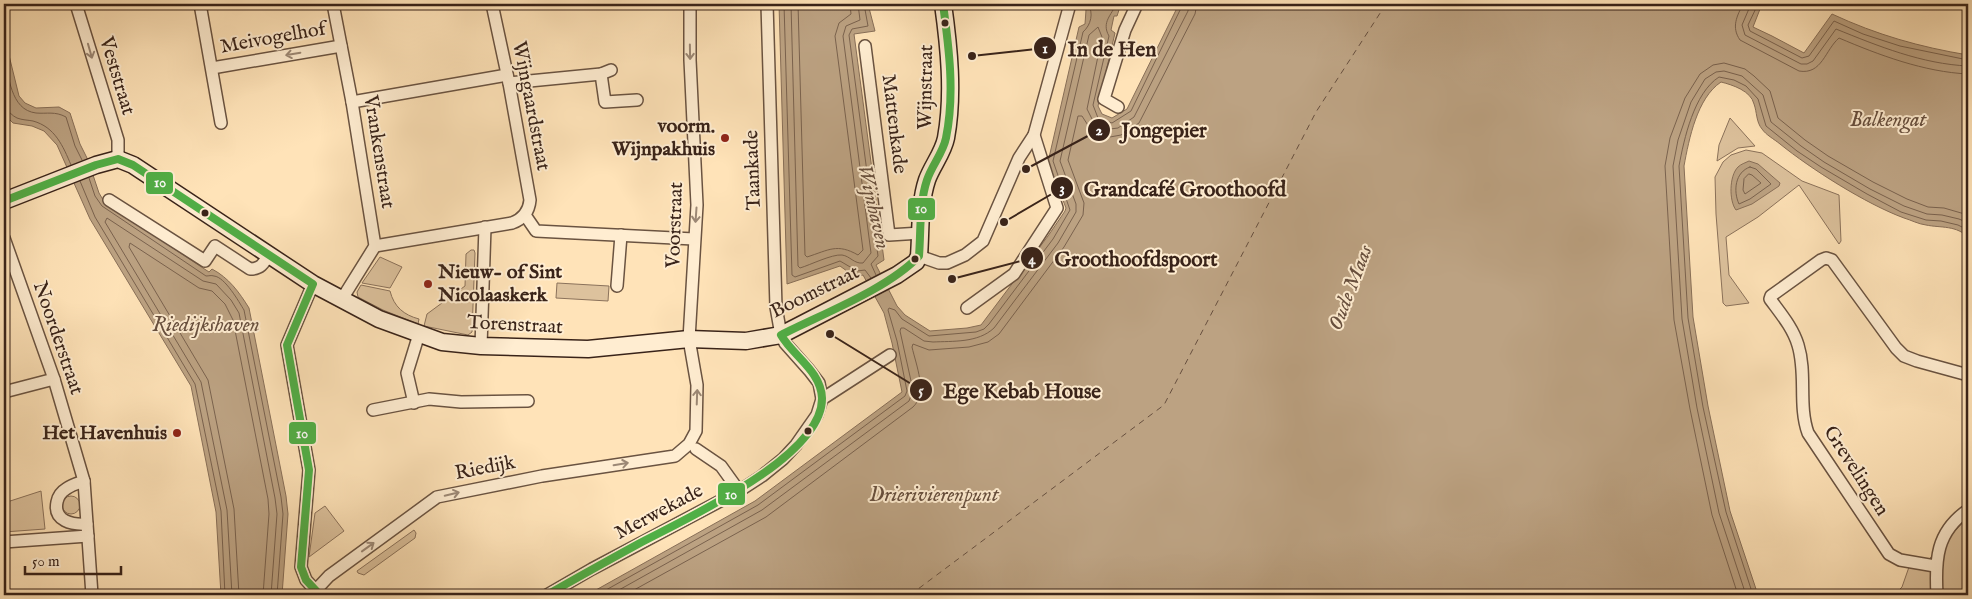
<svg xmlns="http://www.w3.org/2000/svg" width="1972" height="599" viewBox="0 0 1972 599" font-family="'IM FELL English',serif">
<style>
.green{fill:#ddc29d;stroke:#8b725b}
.water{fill:#bca282;stroke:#886f58}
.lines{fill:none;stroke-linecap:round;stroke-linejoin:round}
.shore{stroke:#7a624e;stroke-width:1}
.ferry{stroke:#674f3e;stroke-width:1;stroke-dasharray:6 5;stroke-linecap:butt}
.street-casing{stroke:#6a5341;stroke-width:14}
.secondary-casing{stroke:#392319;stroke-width:19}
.street{stroke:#ffedd1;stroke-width:11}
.secondary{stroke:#ffedd1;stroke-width:16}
.bus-1-casing{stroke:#ffedd1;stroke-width:11}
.bus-1{stroke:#50af46;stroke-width:8}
.oneway{stroke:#9c8875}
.bus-dot{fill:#392319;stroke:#ffedd1;stroke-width:2}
.poi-dot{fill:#8f2418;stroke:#ffedd1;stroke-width:2}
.labels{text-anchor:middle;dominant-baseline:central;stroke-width:4;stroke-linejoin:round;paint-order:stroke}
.street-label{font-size:20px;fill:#392319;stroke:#ffedd1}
.poi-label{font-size:20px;font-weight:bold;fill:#392319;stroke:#ffedd1;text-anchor:end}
.water-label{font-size:21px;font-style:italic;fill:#674f3e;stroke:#ffedd1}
.leader{fill:none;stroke:#392319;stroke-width:2}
.callout-dot{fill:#392319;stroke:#ffedd1;stroke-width:2}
.mark-label{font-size:15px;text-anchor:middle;font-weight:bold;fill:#fff}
.callout-label{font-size:21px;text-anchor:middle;font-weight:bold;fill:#392319;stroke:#ffedd1;stroke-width:4;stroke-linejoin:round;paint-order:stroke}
.line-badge{stroke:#ffedd1;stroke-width:2}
.badge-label{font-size:14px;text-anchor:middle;font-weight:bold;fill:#fff}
</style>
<rect width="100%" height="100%" fill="#ffe3b8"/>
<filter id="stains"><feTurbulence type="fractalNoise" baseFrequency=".004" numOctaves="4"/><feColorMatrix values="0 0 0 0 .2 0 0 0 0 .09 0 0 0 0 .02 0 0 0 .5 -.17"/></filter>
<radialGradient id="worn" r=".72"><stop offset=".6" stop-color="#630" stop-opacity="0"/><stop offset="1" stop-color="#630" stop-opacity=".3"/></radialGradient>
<g class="green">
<path d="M1730,118L1755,146L1738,148L1717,161L1719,145Z"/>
<path d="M1746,150L1762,153L1802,181L1839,195L1841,241L1839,244L1799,185L1758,217L1726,237L1729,275L1749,303L1726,306L1723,303L1716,214L1715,177L1723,162L1731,155Z"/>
<path d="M471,250H474L475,253L472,332L468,335L424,326L427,314L465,286L466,254Z"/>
<path d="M380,257L402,267L390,288L362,283Z"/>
<path d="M557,283L609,286L608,301L556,298Z"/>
<path d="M361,285L390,291C394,307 404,315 419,319L418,324L383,310L358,297L357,292Z"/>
<path d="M41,491L45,529L4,532V503Z"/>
<circle cx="71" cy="505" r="9"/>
<path d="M325,506L344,531L309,557L315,513Z"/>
<path d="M1967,518L1968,595H1894L1902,587L1909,567L1920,569Z"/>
<path d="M414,530L416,533L415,538L364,575L358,573L357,571Z"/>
</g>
<g class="water">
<path d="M779,4H868L875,31L854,34L884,260L876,265L897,306L905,315L930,331L967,328L981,325L1048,236L1065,211L1066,208L1048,162L1079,27L1085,24L1086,10L1083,8L1084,4H1121L1117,16H1114L1111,30L1115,33L1098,106L1102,114L1112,118L1127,109L1179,4H1762L1753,27L1772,36L1804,53L1832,14C1877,35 1920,47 1968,55V238C1958,225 1940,228 1926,225C1918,224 1911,220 1904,218C1866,204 1811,169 1780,144C1774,139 1766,135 1762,129C1756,122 1757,112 1754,104C1751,91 1733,85 1721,82C1697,98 1689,139 1684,166L1693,317L1708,406L1730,511L1758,595H587L755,501L902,392L892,343L884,313L863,275L855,277L840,266L787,284Z"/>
<path d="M4,35L19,96L25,103L36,108L59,107L70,113L80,144L88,160L99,193L105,203L209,272L212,269C229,278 239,292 249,308L286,496L288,514L282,595H221L216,512L191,386L90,219L57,145L44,131L32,126L13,123L4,114Z"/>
<path d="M1749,161L1758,164L1780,183L1779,186L1752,204L1736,210C1729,201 1729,176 1738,167C1741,164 1745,163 1749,161Z"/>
</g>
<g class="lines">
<g class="shore">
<path d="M784,4L792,275L795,277L840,261L857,271L865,270L871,278"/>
<path d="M791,4L798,266L800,268C810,265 832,254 842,255C850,256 854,264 863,263L871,253L843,36L846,26L860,20L858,4"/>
<path d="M798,4L805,255L807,257C829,250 837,243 858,255L863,250L835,36L839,23L851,14L850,4"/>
<path d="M864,4L868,26L852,29L849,35L878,256L871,264L876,275"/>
<path d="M1116,4C1112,15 1101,22 1109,36L1093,105L1098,118L1112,123L1131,111L1183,4"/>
<path d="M1743,4C1737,16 1731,27 1740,40L1799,71C1822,75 1825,50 1839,38C1879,55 1924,72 1968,74"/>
<path d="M1751,4L1742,25L1745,35L1801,64H1807L1813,61L1836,29C1878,46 1922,64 1968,66"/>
<path d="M1758,4L1748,25L1750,31L1802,58L1809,56L1834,21L1863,34L1900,46L1968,60"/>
<path d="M4,56C9,75 10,110 36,113C47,114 55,111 66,117L75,146L82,160"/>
<path d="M4,110C10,111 12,116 17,118C22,120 28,120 33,121C55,127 63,146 71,165"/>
<path d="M1750,167L1756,169L1771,184L1750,199L1739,204C1733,191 1735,172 1750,167Z"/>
<path d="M1749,174L1752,175L1761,183L1745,194L1743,190L1744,179Z"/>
<path d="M89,178L95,196L102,206L206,276C209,276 211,275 214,276C225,277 239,302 244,310L281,497L283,514L277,595"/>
<path d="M80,181L95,217L195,384L221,511L225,595"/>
<path d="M232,595L227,510L201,382L105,222L107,218L203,281L216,284L231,300L239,313L275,498L277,514L271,595"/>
<path d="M239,595L234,509L208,380L129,247L130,243L199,288L212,291L225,304L233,320L268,499L269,514L263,595"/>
<path d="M597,595L758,505L905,396L907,391L897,341L888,310L889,308L895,310L902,319L929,336L976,332L984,329L989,324L1053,239L1070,210L1053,161L1083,32C1091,25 1094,13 1088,4"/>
<path d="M610,595L762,510L909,401L913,390L900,331L901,328H904L924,341L933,342C953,341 978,343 994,328L1058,243L1076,212V204L1060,161L1089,35L1098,27L1102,37L1087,109L1094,123L1110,129L1118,128L1134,117L1188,11L1189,4"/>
<path d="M625,595L766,517L913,407C928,393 916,365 912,347L913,344L929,350L969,347L988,342L999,334L1064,247L1083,215L1084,203L1068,160L1078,116H1082L1091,130L1110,137L1121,135L1139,123L1195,14L1197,4"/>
<path d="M1738,595L1712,515L1690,409L1674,320L1665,166L1670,138L1685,98L1700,74L1713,65L1724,63L1745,69L1754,76L1770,91L1778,118L1805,140L1828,156L1873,182L1907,199L1928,207L1944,208L1968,215"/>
<path d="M1746,595L1719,513L1697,408L1682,319L1673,166L1678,140L1691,102L1705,79L1716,72L1724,71L1742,76L1763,95L1771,122L1801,146L1824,162L1870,189L1904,206L1927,214L1942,215L1959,219L1968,223"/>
<path d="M1753,595L1726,512L1703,407L1688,318L1679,166C1684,139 1694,93 1719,77L1734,80L1746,86L1758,99L1766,126L1797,151L1821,167L1867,194L1901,212L1926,220L1941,221L1958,225L1968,230"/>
</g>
<path class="ferry" d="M910,595L1164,405L1316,112L1386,4"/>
<defs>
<g id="street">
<path d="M76,4L118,140V159"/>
<path d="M200,4L221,123"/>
<path d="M333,4L352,102L375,246L342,299"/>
<path d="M767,4L776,307L781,335L785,343L809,370L819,383L822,399"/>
<path d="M865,46L889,235L921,233"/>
<path d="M212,68L341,46"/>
<path d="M601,74L605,102L637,100"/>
<path d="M509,83L601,74L611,70"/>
<path d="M352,102L507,75"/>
<path d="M1118,107L1104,99L1125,30L1137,4"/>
<path d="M109,200L205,261L215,246L250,269C260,269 264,264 268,255"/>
<path d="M525,215L536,231L694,239"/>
<path d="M4,238L54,379L84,481L92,595"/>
<path d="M375,246L512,223C523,219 529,211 530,200L509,83L492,4"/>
<path d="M919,256L939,263H947L965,255L983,241L1019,158L1034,135L1070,4"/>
<path d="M313,284L287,345L309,470L301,567L306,580L320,595"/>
<path d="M617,286L621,235"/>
<path d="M967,308L1014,274L1057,208L1034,135"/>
<path d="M481,346L485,227"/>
<path d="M4,392L54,379"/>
<path d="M414,403L407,373L419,334"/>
<path d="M373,410L429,399L461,402L528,401"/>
<path d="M696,449L721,466L739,491"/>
<path d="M84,481C78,483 71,485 66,489C61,492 58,497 57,502C53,521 72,525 87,524"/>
<path d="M4,542L88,536"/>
<path d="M1935,566L1900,560L1889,554L1808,433C1798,405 1807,374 1798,345C1793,328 1781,314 1770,299L1771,296L1821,260L1826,258L1832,260L1896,348L1904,356L1917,361L1968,375"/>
<path d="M315,591L329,576L437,497L542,476L675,456L689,444L696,431L697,385L689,339L697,205L690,60V4"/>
<path d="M547,595L592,569L739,491L762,476L783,459L796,445L817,415L822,399L890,355"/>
<path d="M1937,595C1935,560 1936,532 1968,510"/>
</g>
<path id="secondary" d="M4,201L96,165L118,159L133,165L313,284L379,319L442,342L481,346L588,349L689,339L746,341L781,335L897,275L916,262L919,256C921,231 919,204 927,180C932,166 943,153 946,138C954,94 949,47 943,4"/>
</defs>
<use href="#street" class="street-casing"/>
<use href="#secondary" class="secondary-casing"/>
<use href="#street" class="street"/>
<use href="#secondary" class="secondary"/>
<defs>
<g id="bus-1">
<path d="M4,201L96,165L118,159L133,165L313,284L287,345L309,470L301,567L306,580L320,595"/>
<path d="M547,595C578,577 609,560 640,543C685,519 823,457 822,398C821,371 793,356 781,335C822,314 888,289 919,256C921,231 919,204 927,180C932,165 943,153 946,138C955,94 949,48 943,4"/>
</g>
</defs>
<use href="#bus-1" class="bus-1-casing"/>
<use href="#bus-1" class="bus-1"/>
</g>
<defs><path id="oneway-shaft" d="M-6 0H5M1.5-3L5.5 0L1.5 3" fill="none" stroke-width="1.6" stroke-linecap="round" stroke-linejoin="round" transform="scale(1.25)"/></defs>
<g class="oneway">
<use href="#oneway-shaft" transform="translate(90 51) rotate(74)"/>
<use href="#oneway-shaft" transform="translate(690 52) rotate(89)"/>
<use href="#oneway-shaft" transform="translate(293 54) rotate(170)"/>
<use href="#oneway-shaft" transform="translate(696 215) rotate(94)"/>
<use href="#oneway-shaft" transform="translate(697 397) rotate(-88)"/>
<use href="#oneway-shaft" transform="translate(621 464) rotate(-9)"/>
<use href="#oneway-shaft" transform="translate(452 494) rotate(-13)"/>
<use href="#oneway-shaft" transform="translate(368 547) rotate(-36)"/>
</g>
<g class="bus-dot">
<circle cx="945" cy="23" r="4.5"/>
<circle cx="205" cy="213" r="4.5"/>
<circle cx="915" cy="259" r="4.5"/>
<circle cx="808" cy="431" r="4.5"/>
</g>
<g class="poi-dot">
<circle cx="725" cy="138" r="5"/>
<circle cx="428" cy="284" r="5"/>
<circle cx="177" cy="433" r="5"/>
</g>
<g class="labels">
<g class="street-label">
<text transform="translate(273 38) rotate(-10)">Meivogelhof</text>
<text transform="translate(117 76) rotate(73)">Veststraat</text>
<text transform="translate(926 87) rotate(-89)">Wijnstraat</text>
<text transform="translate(531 106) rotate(79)">Wijngaardstraat</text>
<text transform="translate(894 124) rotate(83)">Mattenkade</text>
<text transform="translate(379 152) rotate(81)">Vrankenstraat</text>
<text transform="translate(753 170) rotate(-92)">Taankade</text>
<text transform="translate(675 225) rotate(-88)">Voorstraat</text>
<text transform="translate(815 292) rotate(-26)">Boomstraat</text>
<text transform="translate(515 325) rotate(3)">Torenstraat</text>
<text transform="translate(58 338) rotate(71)">Noorderstraat</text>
<text transform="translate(485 468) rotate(-11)">Riedijk</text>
<text transform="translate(1856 471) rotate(57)">Grevelingen</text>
<text transform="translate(659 512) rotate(-28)">Merwekade</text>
</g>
<g class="poi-label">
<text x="715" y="126">voorm.<tspan x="715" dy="23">Wijnpakhuis</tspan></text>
<text x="438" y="272" text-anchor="start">Nieuw- of Sint<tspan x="438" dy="23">Nicolaaskerk</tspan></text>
<text x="167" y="433">Het Havenhuis</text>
</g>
<g class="water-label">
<text x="1888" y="120">Balkengat</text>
<text transform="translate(873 207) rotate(77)">Wijnhaven</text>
<text transform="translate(1351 288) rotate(-69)">Oude Maas</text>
<text x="206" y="325">Riedijkshaven</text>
<text x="934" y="495">Drierivierenpunt</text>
</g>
</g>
<path class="leader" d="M972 56L1045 48M1026 169L1099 130M1004 222L1062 188M952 279L1032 258M830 334L921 390"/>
<g class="callout-dot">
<circle cx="972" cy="56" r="5"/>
<circle cx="1026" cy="169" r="5"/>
<circle cx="1004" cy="222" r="5"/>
<circle cx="952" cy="279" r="5"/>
<circle cx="830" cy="334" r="5"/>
<circle cx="1045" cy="48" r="12"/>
<circle cx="1099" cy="130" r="12"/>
<circle cx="1062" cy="188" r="12"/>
<circle cx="1032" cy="258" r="12"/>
<circle cx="921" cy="390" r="12"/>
</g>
<g class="mark-label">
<text x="1045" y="53">1</text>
<text x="1099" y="135">2</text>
<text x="1062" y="193">3</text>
<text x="1032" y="264">4</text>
<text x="921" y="395">5</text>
</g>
<g class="callout-label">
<text x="1112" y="56">In de Hen</text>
<text x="1164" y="137">Jongepier</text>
<text x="1185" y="196">Grandcafé Groothoofd</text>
<text x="1136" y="266">Groothoofdspoort</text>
<text x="1022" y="398">Ege Kebab House</text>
</g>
<g class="line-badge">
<rect x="145" y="171" width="29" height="24" rx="5" fill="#50af46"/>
<rect x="907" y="197" width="29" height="24" rx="5" fill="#50af46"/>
<rect x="288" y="421" width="29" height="24" rx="5" fill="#50af46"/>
<rect x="717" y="482" width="29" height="24" rx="5" fill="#50af46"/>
</g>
<g class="badge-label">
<text x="160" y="187">10</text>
<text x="921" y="213">10</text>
<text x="302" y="438">10</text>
<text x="731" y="499">10</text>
</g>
<rect width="1972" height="599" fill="none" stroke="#ffe3b8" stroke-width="20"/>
<rect x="5" y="5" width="1962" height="589" fill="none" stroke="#392319" stroke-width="2.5"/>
<rect x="10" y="10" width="1952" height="579" fill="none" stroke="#392319"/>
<path d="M25 566v8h96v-8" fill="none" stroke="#392319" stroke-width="2.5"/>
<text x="32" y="566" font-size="15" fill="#392319" stroke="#ffedd1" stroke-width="4" paint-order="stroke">50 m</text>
<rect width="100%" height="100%" filter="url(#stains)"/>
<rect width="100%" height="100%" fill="url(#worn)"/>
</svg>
